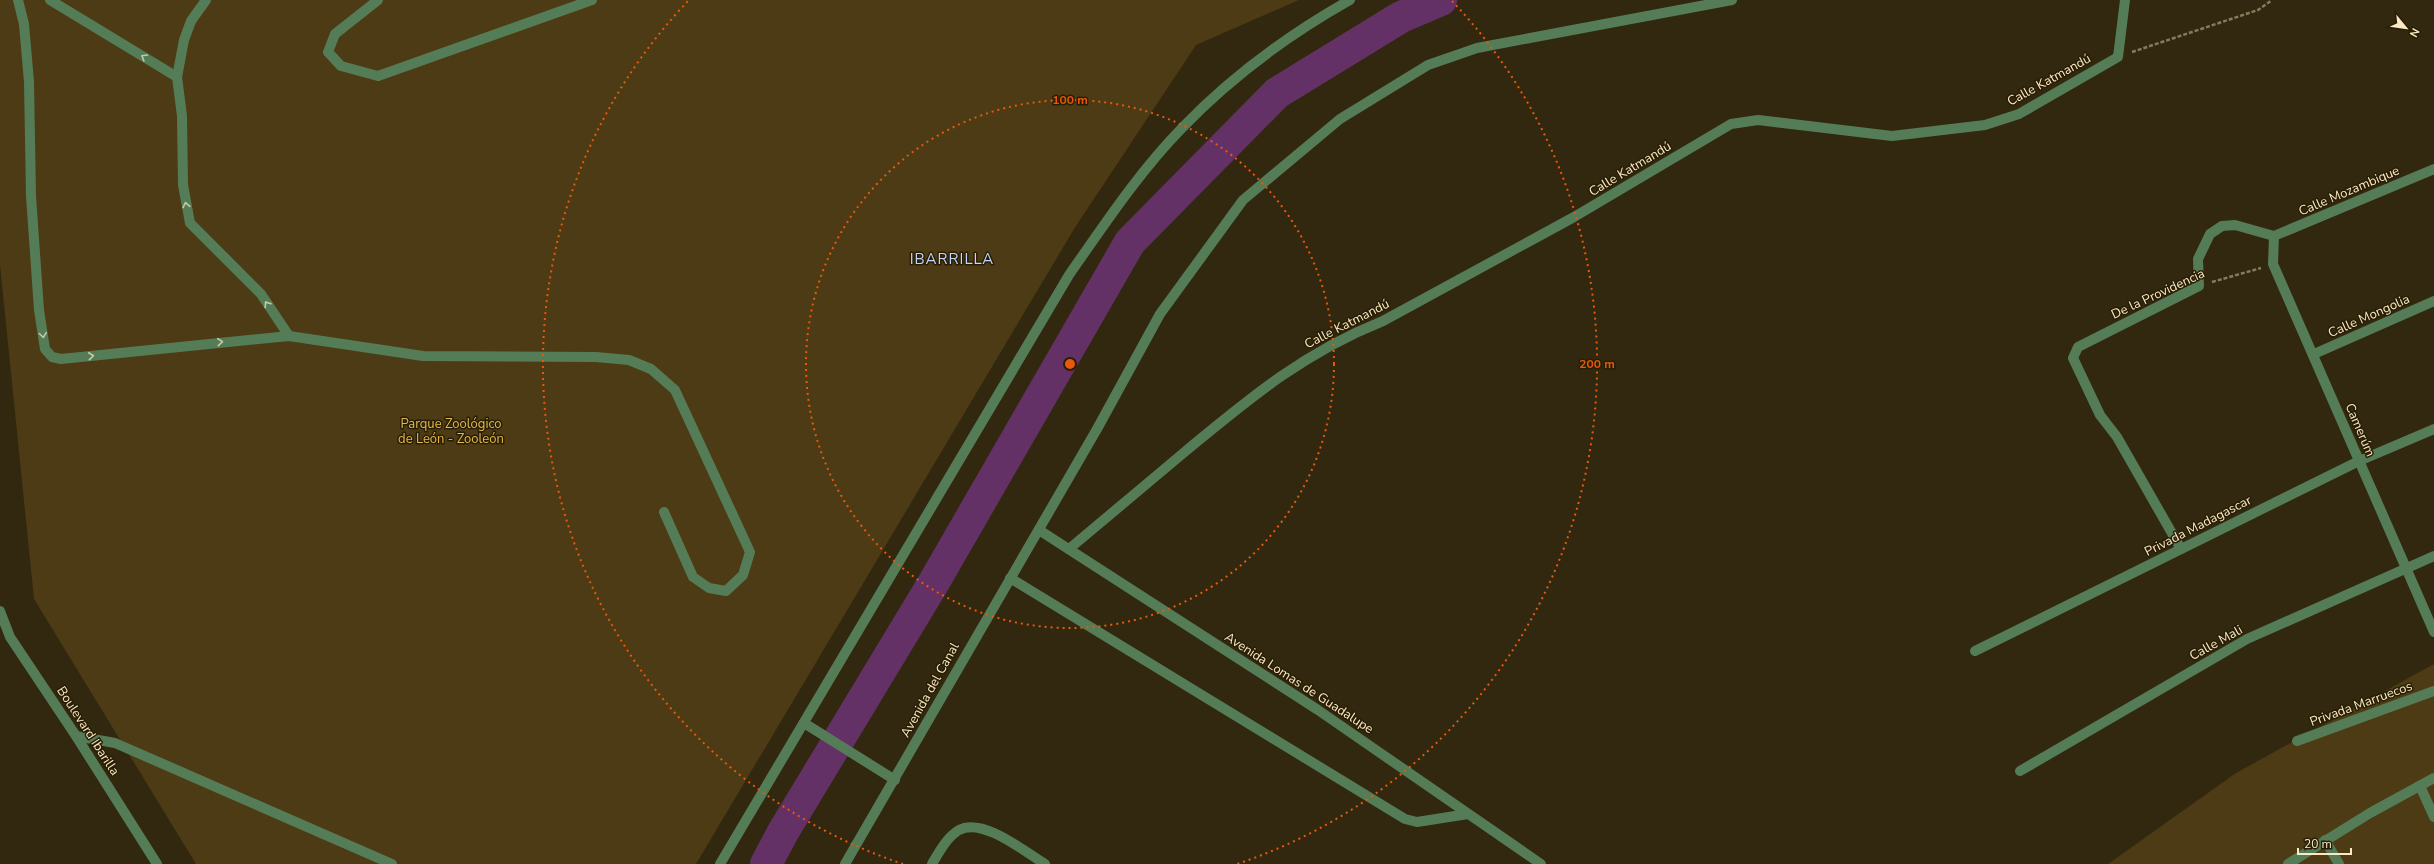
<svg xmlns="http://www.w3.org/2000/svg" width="2434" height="864" viewBox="0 0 2434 864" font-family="'Nunito Sans',sans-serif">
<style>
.green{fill:#4c3b14}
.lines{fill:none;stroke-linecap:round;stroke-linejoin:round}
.river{stroke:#643166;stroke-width:32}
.path{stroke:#887b5c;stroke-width:2.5;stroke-dasharray:4 2;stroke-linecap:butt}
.minor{stroke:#547d57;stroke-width:10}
.oneway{stroke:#c8c9a3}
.ring{fill:none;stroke:#e8590c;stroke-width:2;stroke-dasharray:2 4}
.labels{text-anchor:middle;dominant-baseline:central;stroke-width:3;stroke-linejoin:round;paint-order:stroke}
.street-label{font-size:13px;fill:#fae9c3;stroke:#281e05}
.park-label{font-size:13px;fill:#e5b84b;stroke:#281e05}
.quarter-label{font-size:15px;letter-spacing:1px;fill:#c3d6fe;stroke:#281e05}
.centre{fill:#e8590c;stroke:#281e05;stroke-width:2}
.ring-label{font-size:12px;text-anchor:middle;font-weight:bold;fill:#e8590c;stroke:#281e05;stroke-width:3;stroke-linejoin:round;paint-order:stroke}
</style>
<rect width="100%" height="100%" fill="#32280f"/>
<g class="green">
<path d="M0,0H1299L1196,45L1074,229L696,864H196L34,599L0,265Z"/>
<path d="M2434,664V864H2108L2236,773Z"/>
</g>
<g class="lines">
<path class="river" d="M766,864L783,832L934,582L1130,242L1277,93L1401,17L1441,0"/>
<g class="path">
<path d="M2132,52L2258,10L2272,0"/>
<path d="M2212,282L2261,268"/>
</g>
<g class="minor">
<path d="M18,0L24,24L29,82L31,196L39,310L45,349L52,357L61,359L289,336L423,356L596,357L629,360L651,369L675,390L750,552L743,575L726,591L709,588L693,577L664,512"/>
<path d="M50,0L177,77"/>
<path d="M206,0L191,21L184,40L177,77L182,116L183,185L190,223L261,294L289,336"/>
<path d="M378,0L335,34L328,52L341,66L378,76L592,0"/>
<path d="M2274,236L2273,264L2434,632"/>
<path d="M2274,236L2434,169"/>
<path d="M2314,354L2434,301"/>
<path d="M1039,530L1318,710L1541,864"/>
<path d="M1069,549C1108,516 1148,483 1187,450C1251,397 1305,352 1383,321L1574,217L1731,124L1758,120L1892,136L1985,125L2019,114L2118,57L2125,0"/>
<path d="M2181,549L2117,437L2100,415L2073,358L2078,347L2199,286L2198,259L2210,234L2222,226L2235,225L2274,236"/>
<path d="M1010,578L1405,819L1417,822L1468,814"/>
<path d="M0,611L10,637L76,736L157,864"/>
<path d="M1975,651L2359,461L2434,429"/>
<path d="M804,723L895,780"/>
<path d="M76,736L115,743L392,864"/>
<path d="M2297,741L2434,691"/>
<path d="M2020,771L2247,639L2434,556"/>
<path d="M2420,786L2434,817"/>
<path d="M2325,840L2339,864"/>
<path d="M720,864L1069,275C1104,225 1139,172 1182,128C1231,77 1288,35 1350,0"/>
<path d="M845,864L1097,429L1160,314L1243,200L1340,119L1428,65L1477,48L1732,0"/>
<path d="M932,864C939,852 947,837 959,830C983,817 1025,852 1045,864"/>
<path d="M2288,864L2370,813L2434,778"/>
</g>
</g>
<defs><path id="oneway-chevron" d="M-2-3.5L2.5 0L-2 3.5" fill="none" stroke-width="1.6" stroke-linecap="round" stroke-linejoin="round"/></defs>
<g class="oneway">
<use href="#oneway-chevron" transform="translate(144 57) rotate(-149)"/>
<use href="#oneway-chevron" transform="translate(186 205) rotate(-101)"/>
<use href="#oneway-chevron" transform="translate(267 304) rotate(-123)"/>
<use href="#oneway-chevron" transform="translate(43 335) rotate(82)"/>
<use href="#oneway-chevron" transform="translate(220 342) rotate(-5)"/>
<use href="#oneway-chevron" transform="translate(91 356) rotate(-6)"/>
</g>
<g class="ring">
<circle cx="1070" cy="364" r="264"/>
<path d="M903 864A527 527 0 0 1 688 1M1452 1A527 527 0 0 1 1237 864"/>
</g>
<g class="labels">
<g class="street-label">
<text transform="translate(2049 80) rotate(-29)">Calle Katmandú</text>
<text transform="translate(1630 169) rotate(-31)">Calle Katmandú</text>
<text transform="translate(2349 191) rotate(-23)">Calle Mozambique</text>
<text transform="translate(2158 294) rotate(-25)">De la Providencia</text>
<text transform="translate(2369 316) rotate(-24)">Calle Mongolia</text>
<text transform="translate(1347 324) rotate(-27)">Calle Katmandú</text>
<text transform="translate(2360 430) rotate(67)">Camerúm</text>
<text transform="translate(2198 526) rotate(-27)">Privada Madagascar</text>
<text transform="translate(2216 643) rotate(-29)">Calle Mali</text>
<text transform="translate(1299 683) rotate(33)">Avenida Lomas de Guadalupe</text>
<text transform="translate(930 690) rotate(-61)">Avenida del Canal</text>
<text transform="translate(2361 704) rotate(-20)">Privada Marruecos</text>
<text transform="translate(88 731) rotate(57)">Boulevard Ibarilla</text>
</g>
<g class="park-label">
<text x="451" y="424">Parque Zoológico<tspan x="451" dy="15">de León - Zooleón</tspan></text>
</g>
<g class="quarter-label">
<text x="952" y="259">IBARRILLA</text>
</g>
</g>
<circle cx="1070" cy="364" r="6" class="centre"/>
<g class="ring-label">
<text x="1070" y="104">100 m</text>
<text x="1597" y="368">200 m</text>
</g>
<g transform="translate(2406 28) rotate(119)" stroke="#281e05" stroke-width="3" paint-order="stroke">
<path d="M0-3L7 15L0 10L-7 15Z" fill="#fae9c3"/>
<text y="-6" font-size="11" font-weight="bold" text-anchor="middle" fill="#fae9c3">N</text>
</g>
<path d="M2298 848v6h53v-6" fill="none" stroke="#fae9c3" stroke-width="2"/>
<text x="2304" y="848" font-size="12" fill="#fae9c3" stroke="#281e05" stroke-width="3" paint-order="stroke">20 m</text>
</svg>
